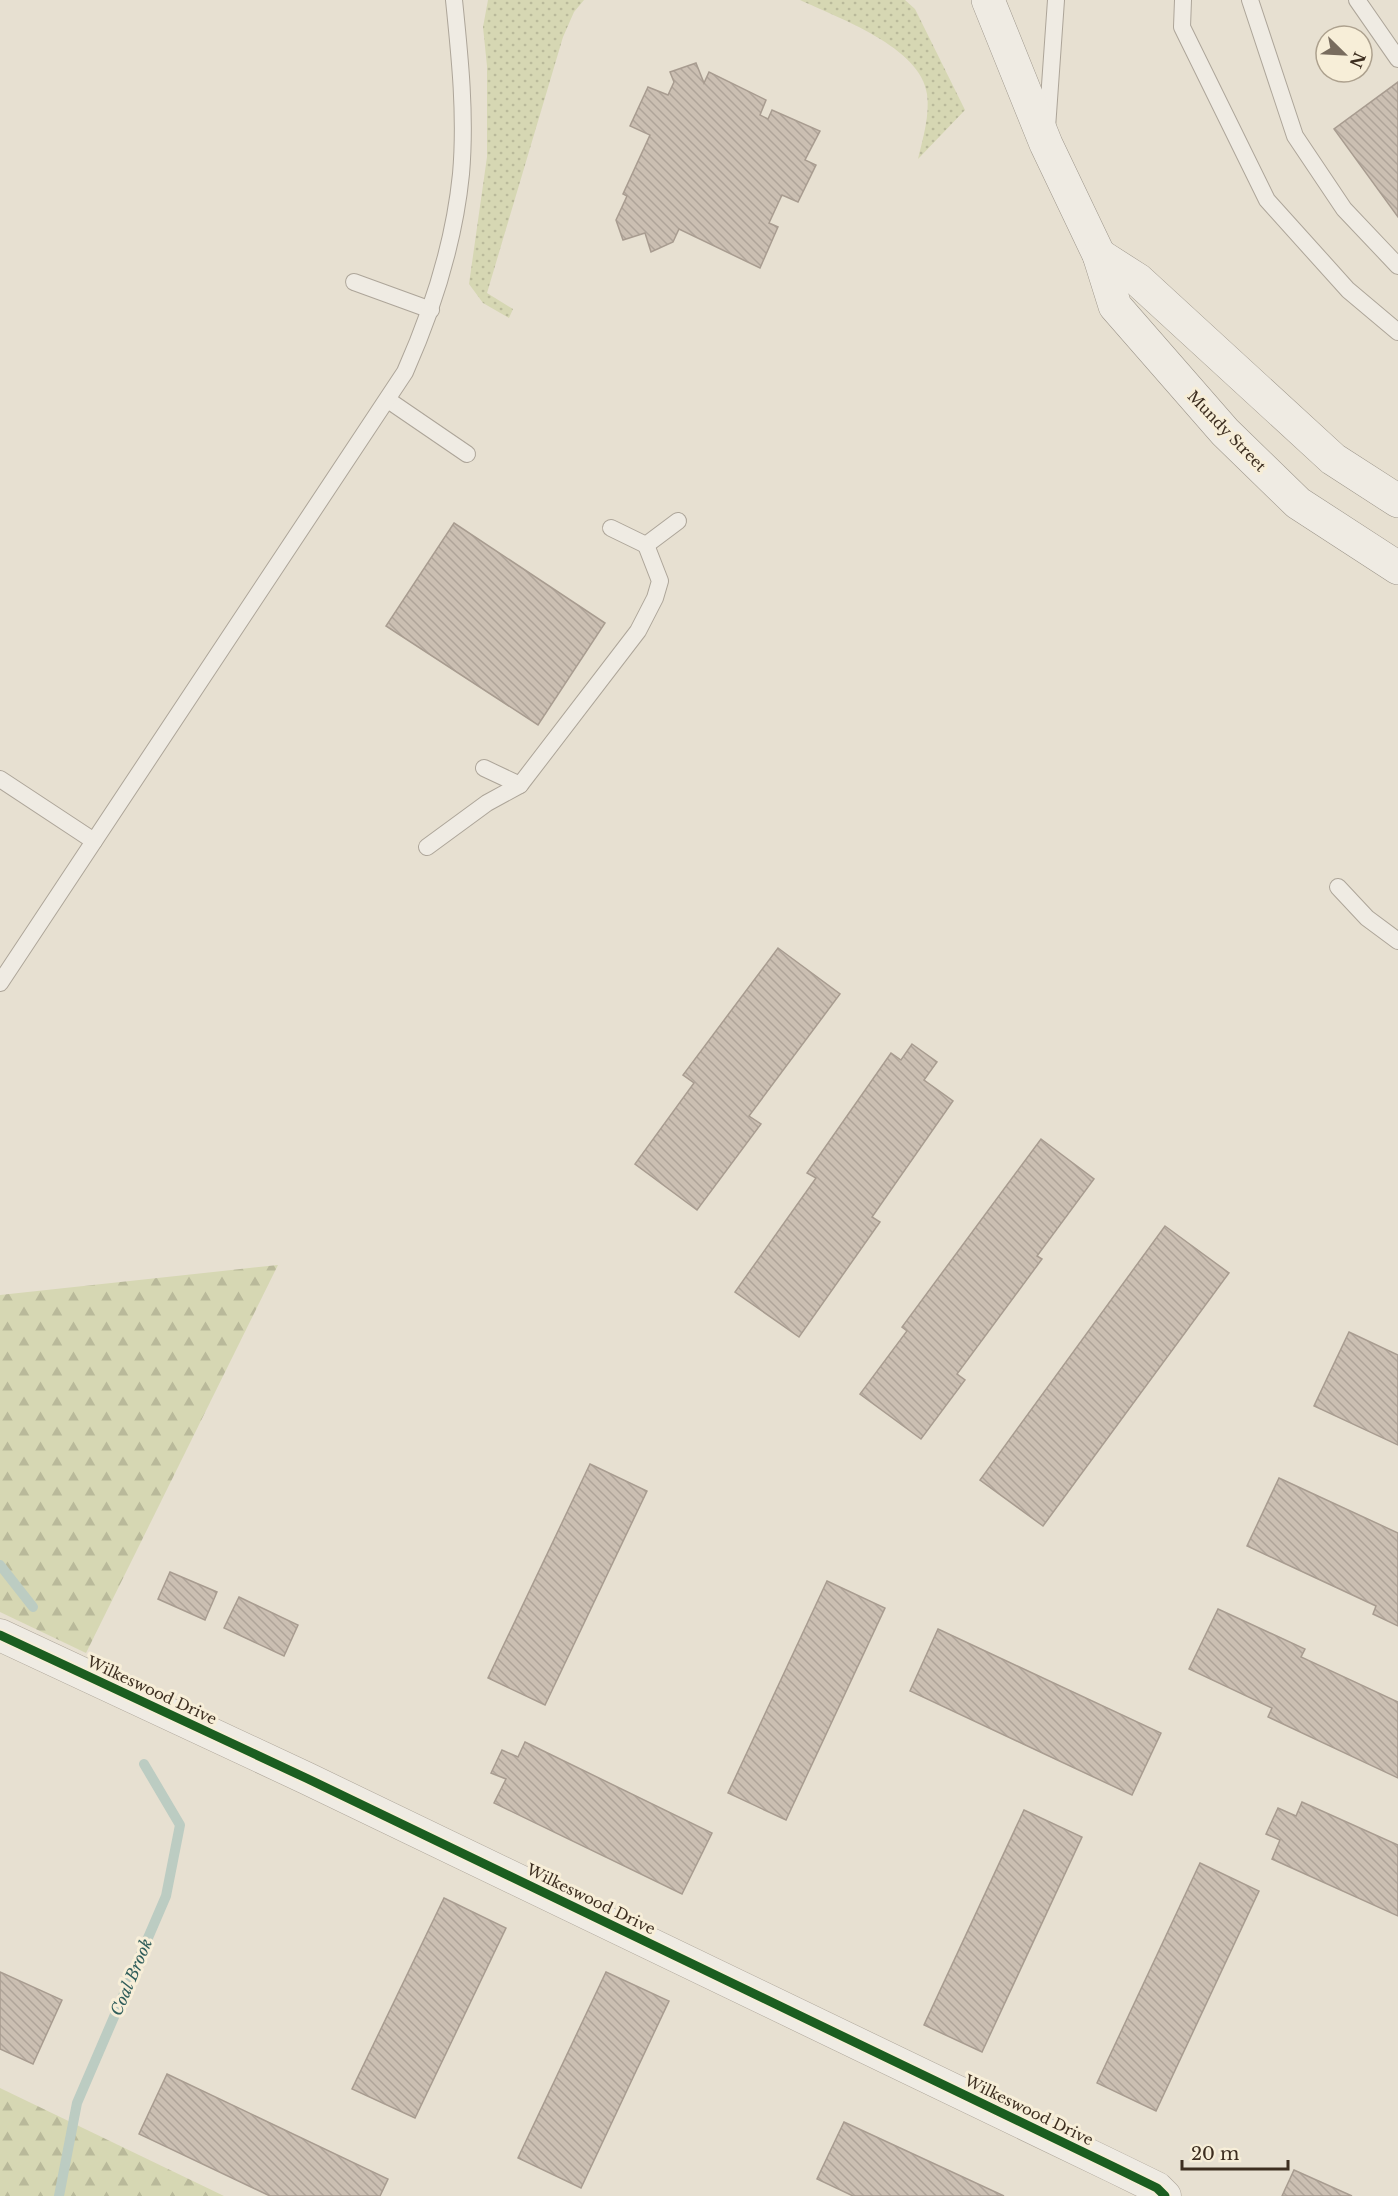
<svg xmlns="http://www.w3.org/2000/svg" width="1398" height="2196" viewBox="0 0 1398 2196" font-family="'Libre Baskerville',serif">
<style>
.grass{fill:url(#grass-dots)}
.forest{fill:url(#forest-firs)}
.lines{fill:none;stroke-linecap:round;stroke-linejoin:round}
.stream{stroke:#bcccc2;stroke-width:10}
.building{fill:url(#building-back-hatch);stroke:#a89c90;stroke-width:1.5}
.service-casing{stroke:#ada599;stroke-width:18}
.minor-casing{stroke:#ada599;stroke-width:33}
.secondary-casing{stroke:#9c958a;stroke-width:34}
.service{stroke:#efebe3;stroke-width:16}
.minor{stroke:#efebe3;stroke-width:32}
.secondary{stroke:#efebe3;stroke-width:33}
.cycleway-casing{stroke:#f7eed8;stroke-width:13}
.cycleway{stroke:#1b5e20;stroke-width:9}
.labels{text-anchor:middle;dominant-baseline:central;stroke-width:6;stroke-linejoin:round;paint-order:stroke}
.street-label{font-size:15px;fill:#3d2e20;stroke:#f7eed8}
.water-label{font-size:16px;font-style:italic;fill:#2f5d5a;stroke:#f7eed8}
</style>
<defs>
<pattern id="grass-dots" width="8" height="8" patternUnits="userSpaceOnUse" patternTransform="scale(1.5)"><rect width="8" height="8" fill="#d6d7b3"/><path d="M2 2h.1M6 6h.1" fill="none" stroke="#b9b99a" stroke-width="1.8" stroke-linecap="round"/></pattern>
<pattern id="forest-firs" width="22" height="20" patternUnits="userSpaceOnUse" patternTransform="scale(1.5)"><rect width="22" height="20" fill="#d6d7b3"/><path d="M5 1l3.5 6h-7zM16 11l3.5 6h-7z" fill="#b9b99a"/></pattern>
<pattern id="building-back-hatch" width="6" height="6" patternUnits="userSpaceOnUse" patternTransform="scale(1.5)"><rect width="6" height="6" fill="#cbbfb2"/><path d="M-1 5l2 2M0 0l6 6M5-1l2 2" fill="none" stroke="#afa499"/></pattern>
</defs>
<rect width="100%" height="100%" fill="#e7e0d1"/>
<g class="grass">
<path d="M488,0H584L574,12L563,37L487,293L513,309L509,318L483,303L469,284L487,157V66L483,27Z"/>
<path d="M800,0H905L915,9L965,110L918,159C923,138 930,115 927,94C921,47 838,18 800,0Z"/>
</g>
<g class="forest">
<path d="M278,1265L86,1653L0,1612V1295Z"/>
<path d="M0,2088L224,2196H0Z"/>
</g>
<g class="lines">
<g class="stream">
<path d="M0,1565L33,1607"/>
<path d="M59,2196L77,2103L166,1896L180,1825L144,1764"/>
</g>
</g>
<g class="building">
<path d="M696,63L704,83L709,72L766,100L760,115L768,119L772,110L820,131L805,160L816,165L798,202L782,195L769,223L778,227L760,268L679,229L673,242L651,252L645,233L623,240L616,220L627,196L623,194L650,135L630,126L648,87L668,95L674,82L670,72Z"/>
<path d="M1398,82V217L1334,129Z"/>
<path d="M454,523L605,623L538,725L386,626Z"/>
<path d="M778,948L840,994L749,1116L761,1124L697,1210L635,1164L694,1083L683,1075Z"/>
<path d="M912,1044L937,1062L924,1080L953,1101L872,1217L880,1222L799,1337L735,1292L816,1178L807,1173L891,1053L901,1060Z"/>
<path d="M1041,1139L1094,1179L1037,1256L1042,1259L957,1374L965,1380L921,1439L860,1394L907,1331L902,1327Z"/>
<path d="M1165,1226L1229,1273L1043,1526L980,1480Z"/>
<path d="M1349,1332L1398,1355V1445L1314,1406Z"/>
<path d="M590,1464L647,1491L545,1705L488,1678Z"/>
<path d="M1279,1478L1398,1533V1626L1373,1614L1376,1606L1247,1546Z"/>
<path d="M170,1572L217,1592L205,1620L158,1599Z"/>
<path d="M827,1581L885,1608L786,1820L728,1793Z"/>
<path d="M239,1597L298,1625L284,1656L224,1628Z"/>
<path d="M1218,1609L1305,1649L1301,1657L1398,1702V1778L1268,1717L1272,1708L1189,1669Z"/>
<path d="M938,1629L1161,1733L1132,1795L910,1691Z"/>
<path d="M525,1742L712,1833L682,1894L494,1803L506,1779L491,1773L502,1750L518,1757Z"/>
<path d="M1302,1802L1398,1845V1916L1272,1859L1280,1840L1266,1834L1278,1808L1296,1816Z"/>
<path d="M1024,1810L1082,1837L982,2052L924,2025Z"/>
<path d="M1200,1863L1259,1891L1156,2111L1097,2083Z"/>
<path d="M444,1898L506,1928L415,2118L352,2089Z"/>
<path d="M0,1972L62,2000L33,2064L0,2049Z"/>
<path d="M606,1972L669,2001L581,2188L518,2158Z"/>
<path d="M167,2074L388,2179L380,2196H270L139,2134Z"/>
<path d="M844,2122L1004,2196H853L817,2179Z"/>
<path d="M1294,2170L1352,2196H1282Z"/>
</g>
<g class="lines">
<defs>
<g id="service">
<path d="M1183,0L1182,27L1267,200L1348,290L1398,332"/>
<path d="M1250,0L1295,136L1344,209L1398,266"/>
<path d="M1357,0L1398,59"/>
<path d="M1047,128L1056,0"/>
<path d="M354,282L431,310"/>
<path d="M388,400L467,454"/>
<path d="M611,528L646,545L678,521"/>
<path d="M484,768L520,785"/>
<path d="M0,779L94,841"/>
<path d="M427,847L487,803L520,785L638,631L655,598L660,581L646,545"/>
<path d="M1338,887L1367,918L1398,941"/>
<path d="M0,983L405,372C433,309 454,244 461,174C466,116 460,58 454,0"/>
</g>
<path id="minor" d="M0,1635L306,1778L1114,2167L1157,2188L1165,2196"/>
<g id="secondary">
<path d="M988,0L1046,144L1099,255L1115,306L1225,432L1298,503L1398,568"/>
<path d="M1099,255L1138,280L1333,459L1398,501"/>
</g>
</defs>
<use href="#service" class="service-casing"/>
<use href="#minor" class="minor-casing"/>
<use href="#secondary" class="secondary-casing"/>
<use href="#service" class="service"/>
<use href="#minor" class="minor"/>
<use href="#secondary" class="secondary"/>
<defs>
<path id="cycleway" d="M0,1635L306,1778L1114,2167L1157,2188L1165,2196"/>
</defs>
<use href="#cycleway" class="cycleway-casing"/>
<use href="#cycleway" class="cycleway"/>
</g>
<g class="labels">
<g class="street-label">
<text transform="translate(1227 431) rotate(46)">Mundy Street</text>
<text transform="translate(152 1690) rotate(25)">Wilkeswood Drive</text>
<text transform="translate(591 1899) rotate(26)">Wilkeswood Drive</text>
<text transform="translate(1029 2110) rotate(26)">Wilkeswood Drive</text>
</g>
<g class="water-label">
<text transform="translate(131 1977) rotate(-67)">Coal Brook</text>
</g>
</g>
<g transform="translate(1344 54) rotate(114)"><circle r="28" fill="#f7eed8" stroke="#ada18e" stroke-width="1.5"/>
<path d="M0-4.5L10 22L0 15L-10 22Z" fill="#786c5e"/>
<text y="-9" font-size="16" font-weight="bold" text-anchor="middle" fill="#3d2e20">N</text>
</g>
<path d="M1182 2160v9h106v-9" fill="none" stroke="#3d2e20" stroke-width="3"/>
<text x="1191" y="2160" font-size="18" fill="#3d2e20" stroke="#f7eed8" stroke-width="4.5" paint-order="stroke">20 m</text>
</svg>
